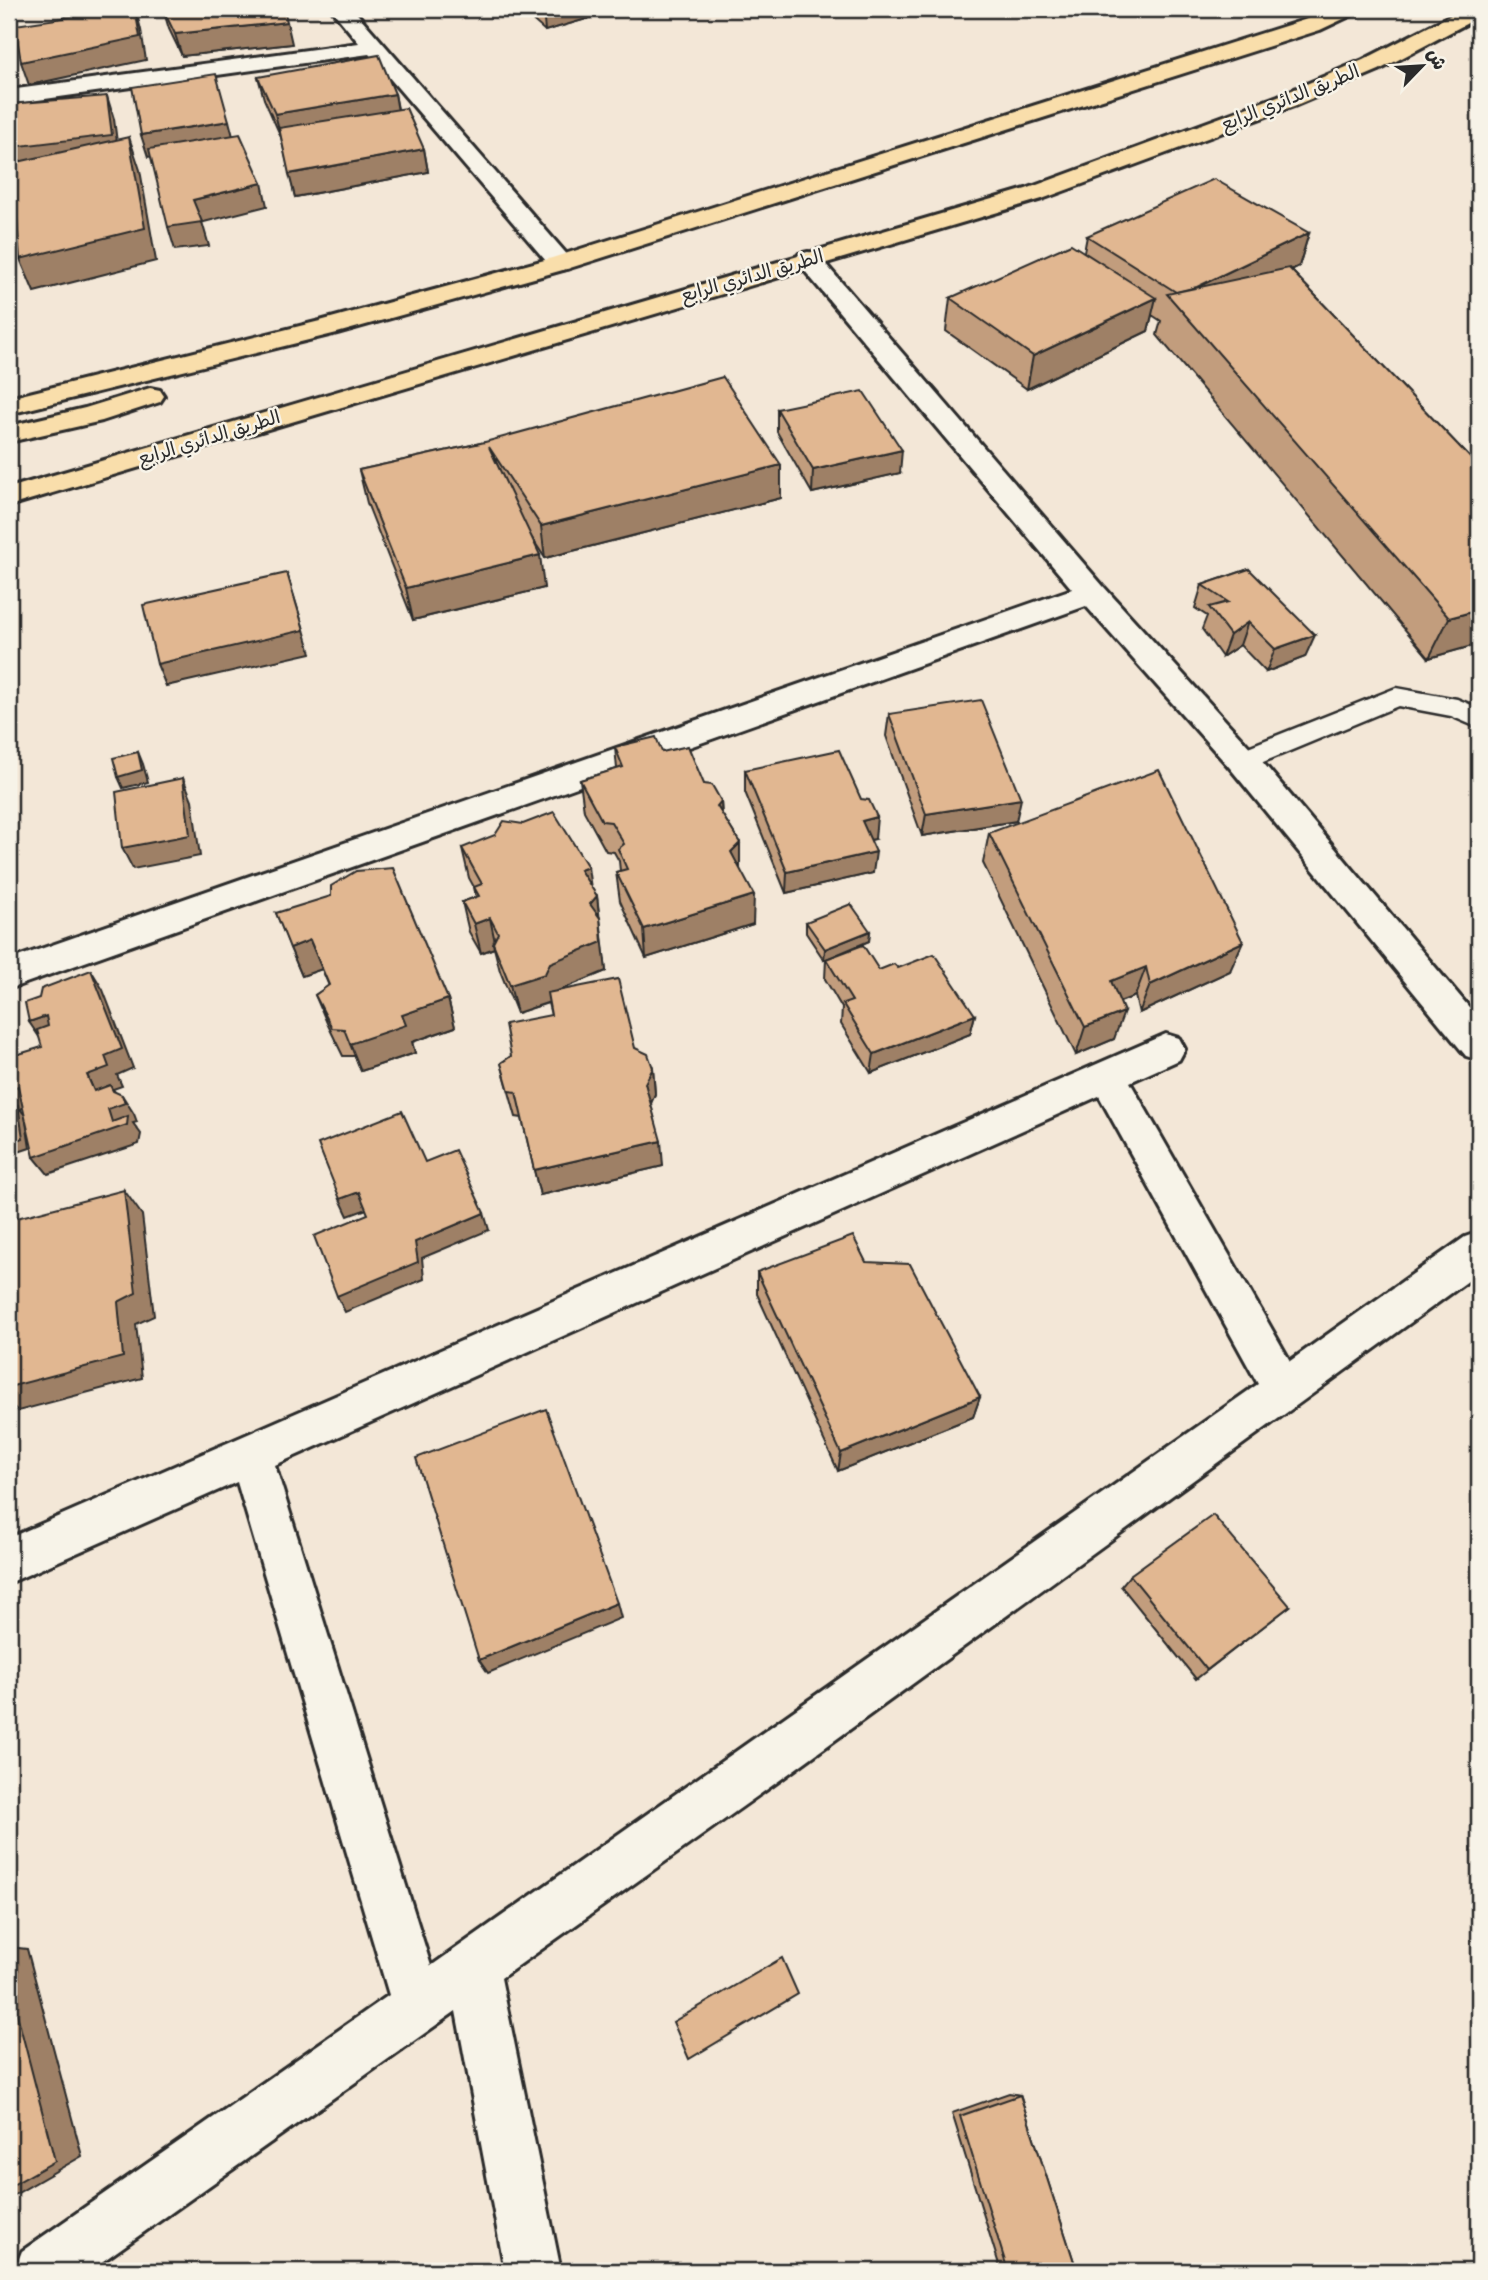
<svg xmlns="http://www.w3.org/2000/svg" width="1488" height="2280" viewBox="0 0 1488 2280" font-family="Pangolin,'Playpen Sans Arabic',sans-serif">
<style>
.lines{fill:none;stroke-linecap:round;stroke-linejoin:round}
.lane-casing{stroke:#2b2b2b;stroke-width:5}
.street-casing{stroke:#2b2b2b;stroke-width:6}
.primary-casing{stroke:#2b2b2b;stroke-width:6}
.lane{fill:#f7f3e8;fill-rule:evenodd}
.street{fill:#f7f3e8;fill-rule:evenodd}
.primary{fill:#f9deab;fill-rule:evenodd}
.wall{fill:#c29d7d;stroke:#2b2b2b;stroke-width:2}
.shaded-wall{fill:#9e8066;stroke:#2b2b2b;stroke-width:2}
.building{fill:#e1b791;stroke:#2b2b2b;stroke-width:2}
.labels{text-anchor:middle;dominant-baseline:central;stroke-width:5;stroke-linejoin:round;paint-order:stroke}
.far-street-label{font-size:19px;fill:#2b2b2b;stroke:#f7f3e8}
</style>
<rect width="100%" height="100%" fill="#f3e7d7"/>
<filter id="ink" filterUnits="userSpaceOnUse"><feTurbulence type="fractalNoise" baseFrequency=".0143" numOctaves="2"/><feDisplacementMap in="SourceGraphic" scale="14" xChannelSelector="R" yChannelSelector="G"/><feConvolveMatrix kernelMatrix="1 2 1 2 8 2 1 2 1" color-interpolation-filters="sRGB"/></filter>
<g filter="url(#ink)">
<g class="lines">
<defs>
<path id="lane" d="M1396,688L1457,699L1479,708V728L1451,716L1398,706L1251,767L1242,770L1233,767L1229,760L1233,753Z"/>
<g id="street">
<path d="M331,9H353L570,258L573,263L570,268L561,270L552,268L369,54L9,104V90L359,43Z"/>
<path d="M808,252L817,254L1103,586L1254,752L1479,1019V1060L1466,1056L1230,768L1086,606L9,989V960L1072,589L799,264L796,259L799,254Z"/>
<path d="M1166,1034L1179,1038L1185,1049L1179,1060L1130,1082L1290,1361L1465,1237L1479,1232V1273L780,1780L501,1978L561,2271H505L456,2011L89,2271H14L22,2251L389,1995L237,1482L9,1583V1538ZM1099,1096L1258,1384L431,1966L275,1465Z"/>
</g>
<g id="primary">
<path d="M1332,9H1360L1356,13L1320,30L570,268L337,333L9,414V398L320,321L552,258L1304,20Z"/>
<path d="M1463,9H1479V17L1379,70L1294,106L1042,199L9,506V488L1026,189L1278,96L1363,60Z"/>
<path d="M150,388L160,390L164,396L160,402L102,421L9,442V426L85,408Z"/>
</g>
</defs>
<use href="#lane" class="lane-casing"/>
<use href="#street" class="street-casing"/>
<use href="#primary" class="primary-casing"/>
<use href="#lane" class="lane"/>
<use href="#street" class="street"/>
<use href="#primary" class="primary"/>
</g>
<g class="wall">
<path d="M163,9L292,44L182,56L169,29Z"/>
<path d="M520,9H621L545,31Z"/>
<path d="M258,77L395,94L398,109L424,149L428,172L295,197L281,137L264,99Z"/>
<path d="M1309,233L1299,266L1291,270L1479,467V644L1429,658L1157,335L1161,321L1152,315L1148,331L1027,389L946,331L950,298L1084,252L1087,236Z"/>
<path d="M777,409L900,473L812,493L777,432Z"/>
<path d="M485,442L781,498L545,558L530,535L544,588L413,620L367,503L359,470Z"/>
<path d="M1249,569L1305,657L1266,672L1240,645L1222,657L1202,629L1207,616L1195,608L1202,585Z"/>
<path d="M889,714L1016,821L922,836L886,736Z"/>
<path d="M615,747L662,752L704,784L721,801L722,814L740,843V870L753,924L646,958L620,901L616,872L620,871L619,861L614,852L606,851L584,811L580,780L617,769Z"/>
<path d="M745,770L875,839L870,840L873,873L786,893L745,792Z"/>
<path d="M989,833L1230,971L1139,1013L1135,996L1120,1002L1114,1039L1076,1055L983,863Z"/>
<path d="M462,848L590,886L597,896L606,971L556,991L635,1048L653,1068L655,1094L651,1103L663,1166L540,1195L522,1118L516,1117L501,1063L511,1056L551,1015L548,1003L517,1013L500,971L494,948L481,953L469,932L462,902L476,897L474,887L469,878Z"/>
<path d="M276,913L448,999L455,1027L412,1042L415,1053L361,1071L355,1056H343L327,1023L315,995L329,986L322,969L302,976Z"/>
<path d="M806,922L870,931L869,941L831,957L879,970L898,968L975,1015L970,1034L871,1073L841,1024L842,1008L825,979L826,959L824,960L806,933Z"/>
<path d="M866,1262L980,1397L973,1417L838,1471L757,1294V1272Z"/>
<path d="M1130,1575L1290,1606L1196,1679L1121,1586Z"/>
<path d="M1009,2093L1020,2095L1077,2271H1001L952,2113Z"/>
</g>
<g class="shaded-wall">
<path d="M63,9H157L158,14L138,18L141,30L146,60L29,85L21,62L71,31Z"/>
<path d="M543,9H621L545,31Z"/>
<path d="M287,22L292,44L182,56L175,34Z"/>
<path d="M395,94L399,117L281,137L275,114Z"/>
<path d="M107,96L114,119L119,158L21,170L12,147Z"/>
<path d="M229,121L235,144L148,157L141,135Z"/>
<path d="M129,137L140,170L156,261L34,292L20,259Z"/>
<path d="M424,149L428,172L295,197L289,174Z"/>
<path d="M262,183L267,206L200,223L202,222L209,246L175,250L168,227L193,200Z"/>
<path d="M9,195L10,199L12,295H9Z"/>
<path d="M1309,233L1299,266L1190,320L1181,295Z"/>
<path d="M1156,298L1148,331L1027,389L1033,356Z"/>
<path d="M902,450L900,473L812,493L813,470Z"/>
<path d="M781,465V498L545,558L541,526Z"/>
<path d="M540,555L544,588L413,620L406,588Z"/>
<path d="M287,573L311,653L166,686L157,664Z"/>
<path d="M1479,610V644L1429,658L1449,618Z"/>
<path d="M1248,622L1240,645L1222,657L1230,635Z"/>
<path d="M1315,635L1305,657L1266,672L1275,649Z"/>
<path d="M138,752L143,764L148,782L123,788L118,777Z"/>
<path d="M183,778L192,800L200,856L133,869L122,848Z"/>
<path d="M1021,799L1016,821L922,836L926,814Z"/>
<path d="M721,801L722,831L717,806Z"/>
<path d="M877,817L875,839L860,842L862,821Z"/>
<path d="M740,843V873L731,852Z"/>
<path d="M876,852L873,873L786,893L787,872Z"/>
<path d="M588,867L592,896L580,870Z"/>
<path d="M754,895L753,924L646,958L644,929Z"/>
<path d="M597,896L600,926L590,904Z"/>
<path d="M490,918L496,947L493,943L494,948L481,953L474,924Z"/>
<path d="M600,918L606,971L555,992L550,1002L517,1013L510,985L550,963Z"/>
<path d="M870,931L869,941L824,960L825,949Z"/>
<path d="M310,940L322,969L302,976L290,948Z"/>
<path d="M1243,942L1230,971L1139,1013L1150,985Z"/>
<path d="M1146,967L1135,996L1101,1009L1111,981Z"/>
<path d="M91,970L103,990L133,1068L117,1075L122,1086L113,1089L123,1104L122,1095L134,1114L137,1122L133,1123L141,1134L139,1144L48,1174L34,1157L94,1091L87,1075L105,1056Z"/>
<path d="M448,999L455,1027L412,1042L415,1053L361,1071L350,1044L402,1015Z"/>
<path d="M1124,1012L1114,1039L1076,1055L1085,1027Z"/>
<path d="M975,1015L970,1034L871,1073L874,1054Z"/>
<path d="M46,1016L60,1035L42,1041L29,1022Z"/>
<path d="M653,1068L655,1094L648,1110L645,1083Z"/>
<path d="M18,1086L32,1105L20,1109L25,1115L30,1148L9,1155V1089Z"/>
<path d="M661,1141L663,1166L540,1195L534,1170Z"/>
<path d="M124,1190L142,1215L154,1316L136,1324L142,1378L18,1411L9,1403V1387L118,1302Z"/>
<path d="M359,1192L367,1209L348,1216L340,1199Z"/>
<path d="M484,1213L489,1230L422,1258L424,1279L345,1312L337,1296L415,1242Z"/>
<path d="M980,1397L973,1417L838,1471L841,1453Z"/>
<path d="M617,1603L621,1618L488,1673L479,1660Z"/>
<path d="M9,1947L27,1949L82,2156L9,2198Z"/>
</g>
<g class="building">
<path d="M125,9H135L140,37L21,62L15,25Z"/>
<path d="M163,9H284L287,22L175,34Z"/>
<path d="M379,55L395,94L275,114L258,77Z"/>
<path d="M216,74L229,121L141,135L132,87Z"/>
<path d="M107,96L112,135L12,147L9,127V104Z"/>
<path d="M406,108L424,149L289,174L279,128Z"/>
<path d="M240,134L262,183L193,200L202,222L168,227L149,149Z"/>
<path d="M129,137L145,228L20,259L13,163Z"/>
<path d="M1214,179L1309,233L1197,287L1176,292L1087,236Z"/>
<path d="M1071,244L1156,298L1033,356L950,298Z"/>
<path d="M1289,268L1479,467V610L1449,618L1167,294Z"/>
<path d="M723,377L781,465L541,526L489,447L540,555L406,588L359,470L485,442Z"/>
<path d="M863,391L902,450L813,470L777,409Z"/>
<path d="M1249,569L1315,635L1275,649L1248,622L1230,635L1209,607L1228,602L1202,585Z"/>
<path d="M287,573L304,630L157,664L143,605Z"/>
<path d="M981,700L1021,799L926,814L889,714Z"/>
<path d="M656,737L662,752L688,746L704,784L712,785L721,801L717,806L740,843L731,852L754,895L644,929L616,872L627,869L618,849L624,844L611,822L602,821L580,780L623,767L615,747Z"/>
<path d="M839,750L861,799L869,800L877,817L862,821L876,852L787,872L745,770Z"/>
<path d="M138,752L142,770L118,777L113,758Z"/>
<path d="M1159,770L1243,942L1150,985L1146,967L1111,981L1124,1012L1085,1027L989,833Z"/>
<path d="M183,778L190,835L122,848L116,792Z"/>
<path d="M554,812L588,867L580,870L597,896L590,904L600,918L602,942L550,963L545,974L510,985L493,943L498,933L490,918L474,924L462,902L479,896L474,887L482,884L462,848L495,835L504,821L523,824Z"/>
<path d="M393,868L448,999L402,1015L406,1025L350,1044L344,1029L332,1028L315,995L329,985L310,940L290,948L276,913L331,896V886L356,871Z"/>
<path d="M851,904L870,931L825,949L806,922Z"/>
<path d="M863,945L879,970L894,964L898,968L934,954L975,1015L874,1054L843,1004L852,1001L826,959Z"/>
<path d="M91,970L122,1049L105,1056L109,1067L87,1075L94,1091L110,1085L113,1091L122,1095L125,1103L108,1109L112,1122L128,1116L127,1125L34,1157L18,1086L9,1089V1057L42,1047L37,1030L48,1026L46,1016L29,1022L25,1003L39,998L41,989Z"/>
<path d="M618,979L635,1048L648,1054L653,1068L645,1083L661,1141L534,1170L516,1092L509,1091L501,1063L511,1056L505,1024L551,1015L547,993Z"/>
<path d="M18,1105L23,1138L9,1143V1108Z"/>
<path d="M402,1111L425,1162L455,1150L484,1213L415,1242L418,1262L337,1296L314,1236L368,1214L359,1192L340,1199L318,1144Z"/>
<path d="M124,1190L136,1293L118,1302L123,1357L9,1387V1220Z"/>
<path d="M853,1236L866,1262L910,1264L980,1397L841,1453L757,1272Z"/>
<path d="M546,1409L617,1603L479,1660L416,1458Z"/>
<path d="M1213,1515L1290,1606L1207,1670L1130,1575Z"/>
<path d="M782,1958L798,1994L689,2059L673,2022Z"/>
<path d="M9,1983L55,2161L9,2187Z"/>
<path d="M1020,2095L1077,2271H1008L960,2116Z"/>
</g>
</g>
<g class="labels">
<g class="far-street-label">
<text transform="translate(1290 98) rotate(-22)">الطريق الدائري الرابع</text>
<text transform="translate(752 276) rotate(-16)">الطريق الدائري الرابع</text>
<text transform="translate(209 438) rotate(-17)">الطريق الدائري الرابع</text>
</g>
</g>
<rect width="1488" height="2280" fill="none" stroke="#f7f3e8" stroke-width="35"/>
<rect x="18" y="18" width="1453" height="2245" fill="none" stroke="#2b2b2b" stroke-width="2.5" filter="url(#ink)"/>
<g transform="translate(1422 66) rotate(65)" stroke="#f7f3e8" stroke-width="5" paint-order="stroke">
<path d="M0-5L12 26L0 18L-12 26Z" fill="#2b2b2b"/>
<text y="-10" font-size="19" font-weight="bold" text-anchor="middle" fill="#2b2b2b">ش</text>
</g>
</svg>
